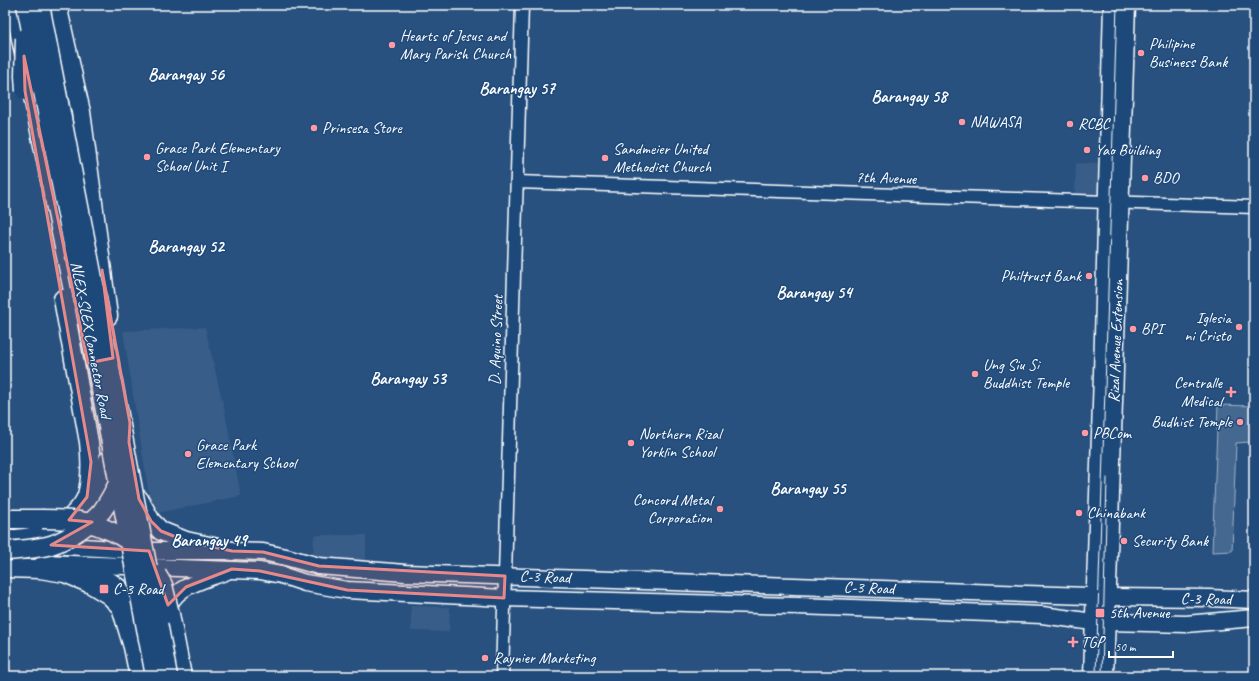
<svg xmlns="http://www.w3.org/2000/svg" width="1259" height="681" viewBox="0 0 1259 681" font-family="Caveat,sans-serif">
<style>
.built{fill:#375d88}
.green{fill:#446890;stroke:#a2b4c8}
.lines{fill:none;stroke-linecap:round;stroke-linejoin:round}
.tertiary-casing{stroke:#fff;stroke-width:15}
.primary-casing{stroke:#fff;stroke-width:19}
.motorway-casing{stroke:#fff;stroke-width:21}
.tertiary{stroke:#1f4a7a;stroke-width:12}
.primary{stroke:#1f4a7a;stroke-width:16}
.motorway{stroke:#1f4a7a;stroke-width:18}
.tram{stroke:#fff;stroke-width:1}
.motorway-bridge-casing{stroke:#fff;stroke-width:21;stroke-linecap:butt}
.motorway-bridge{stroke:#1f4a7a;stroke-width:18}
.marked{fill:#e88989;fill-opacity:0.2;stroke:#e88989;stroke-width:3;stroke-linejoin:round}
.poi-dot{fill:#ff9aa2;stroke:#1f4a7a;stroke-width:1.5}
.labels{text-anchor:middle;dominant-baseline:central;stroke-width:3;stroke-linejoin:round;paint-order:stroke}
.poi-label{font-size:16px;fill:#fff;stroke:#1f4a7a;text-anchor:start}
.street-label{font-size:16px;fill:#fff;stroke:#1f4a7a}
.neighbourhood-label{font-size:17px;font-weight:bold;fill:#fff;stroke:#1f4a7a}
</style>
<rect width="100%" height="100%" fill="#28517f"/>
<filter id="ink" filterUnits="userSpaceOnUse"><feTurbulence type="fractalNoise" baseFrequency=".025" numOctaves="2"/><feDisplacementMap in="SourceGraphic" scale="8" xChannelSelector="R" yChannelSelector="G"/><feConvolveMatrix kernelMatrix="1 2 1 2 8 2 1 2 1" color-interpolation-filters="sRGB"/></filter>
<g filter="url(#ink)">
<g class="built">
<path d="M1076,163L1102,164L1101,195L1075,194Z"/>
<path d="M205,327L225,412L241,496L152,514L123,331Z"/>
<path d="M314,535H366V562L320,560L313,556Z"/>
<path d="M411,606L450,607L449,632L411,631Z"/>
</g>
<path class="green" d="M1218,405L1253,406L1250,442L1236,443L1232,551L1212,552Z"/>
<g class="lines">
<defs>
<g id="tertiary">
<path d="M517,182L1254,207"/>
<path d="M502,676L522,5"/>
</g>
<g id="primary">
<path d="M48,545L149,551H232L263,552L286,557L319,566L405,573L1088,596"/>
<path d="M43,563L260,571L281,575L305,583L347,590L504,598L798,606L1042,615L1086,621"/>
<path d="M84,571C116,579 125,589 139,618"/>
<path d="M1111,597L1209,598L1254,600"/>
<path d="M166,614C172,585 203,581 227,571"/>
<path d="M1109,622L1186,624L1254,618"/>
<path d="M1092,676L1102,374L1112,5"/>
<path d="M1105,676L1127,5"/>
</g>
<g id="motorway">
<path d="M14,5L78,315"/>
<path d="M57,5L81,112L108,316"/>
<path d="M139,499L151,521L161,531L186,541L232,551"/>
<path d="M89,514L101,493L108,460"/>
<path d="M5,519H42"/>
<path d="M5,540C33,538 56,535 75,513C80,508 85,501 87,495C92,477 91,460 89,442L63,299"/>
<path d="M5,568L40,569L65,573L91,584L109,595L121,607L133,647L139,676"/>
<path d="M170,614L182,676"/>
</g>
</defs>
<use href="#tertiary" class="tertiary-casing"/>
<use href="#primary" class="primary-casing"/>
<use href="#motorway" class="motorway-casing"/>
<use href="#tertiary" class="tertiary"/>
<use href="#primary" class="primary"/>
<use href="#motorway" class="motorway"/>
<g class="tram">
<path d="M1096,676L1117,5"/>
<path d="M1102,676L1107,478"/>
</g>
<defs>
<g id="motorway-bridge">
<path d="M26,5L91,337L155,676"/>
<path d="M40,5L104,335L168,676"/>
<path d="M25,91L24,76L25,38"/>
<path d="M42,519C56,519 72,519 85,522C102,526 123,535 135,547"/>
<path d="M5,551C20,550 36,549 51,545C67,540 91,524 102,511C109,501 115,490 120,479"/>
<path d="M157,575L163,585L170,614"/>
</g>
</defs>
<use href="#motorway-bridge" class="motorway-bridge-casing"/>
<use href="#motorway-bridge" class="motorway-bridge"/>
</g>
</g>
<path class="marked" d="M24,56L88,363L113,358L102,270L130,423L129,442L139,499L151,521L161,531L186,541L232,551L263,552L319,566L505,576L504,598L347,590L260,571L232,569L186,587L168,605L149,551L51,545L92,522L69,520L87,497L91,462L25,91Z"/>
<g class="poi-dot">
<circle cx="392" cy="45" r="4"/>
<circle cx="1141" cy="53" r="4"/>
<circle cx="962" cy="122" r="4"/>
<circle cx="1070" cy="124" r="4"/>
<circle cx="314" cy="128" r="4"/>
<circle cx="1087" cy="150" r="4"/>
<circle cx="147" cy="157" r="4"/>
<circle cx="605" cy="158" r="4"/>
<circle cx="1145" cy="178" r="4"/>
<circle cx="1089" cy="276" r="4"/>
<circle cx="1239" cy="327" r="4"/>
<circle cx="1133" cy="329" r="4"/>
<circle cx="975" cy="374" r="4"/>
<path d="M1229 386h4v4h4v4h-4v4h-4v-4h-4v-4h4z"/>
<circle cx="1240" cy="422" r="4"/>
<circle cx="1085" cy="433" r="4"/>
<circle cx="631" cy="443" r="4"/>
<circle cx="188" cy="454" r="4"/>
<circle cx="720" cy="509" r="4"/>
<circle cx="1079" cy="513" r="4"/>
<circle cx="1124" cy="541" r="4"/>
<rect x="99" y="584" width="10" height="10" rx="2"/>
<rect x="1095" y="608" width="10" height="10" rx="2"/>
<path d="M1071 636h4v4h4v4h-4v4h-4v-4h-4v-4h4z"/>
<circle cx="485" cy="658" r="4"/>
</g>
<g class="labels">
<g class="poi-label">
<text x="400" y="36">Hearts of Jesus and<tspan x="400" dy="18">Mary Parish Church</tspan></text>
<text x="1149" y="44">Philipine<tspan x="1149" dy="18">Business Bank</tspan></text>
<text x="970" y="122">NAWASA</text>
<text x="1078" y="124">RCBC</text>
<text x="322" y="128">Prinsesa Store</text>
<text x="155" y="148">Grace Park Elementary<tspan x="155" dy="18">School Unit I</tspan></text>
<text x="613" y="149">Sandmeier United<tspan x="613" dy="18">Methodist Church</tspan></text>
<text x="1095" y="150">Yao Building</text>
<text x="1153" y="178">BDO</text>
<text x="1081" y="276" text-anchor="end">Philtrust Bank</text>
<text x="1231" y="318" text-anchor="end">Iglesia<tspan x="1231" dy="18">ni Cristo</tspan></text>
<text x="1141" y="329">BPI</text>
<text x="983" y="365">Ung Siu Si<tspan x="983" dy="18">Buddhist Temple</tspan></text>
<text x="1222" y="383" text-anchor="end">Centralle<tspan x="1222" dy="18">Medical</tspan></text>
<text x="1232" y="422" text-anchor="end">Budhist Temple</text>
<text x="1093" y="433">PBCom</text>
<text x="639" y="434">Northern Rizal<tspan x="639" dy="18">Yorklin School</tspan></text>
<text x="196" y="445">Grace Park<tspan x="196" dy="18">Elementary School</tspan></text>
<text x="712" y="500" text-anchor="end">Concord Metal<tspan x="712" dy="18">Corporation</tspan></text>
<text x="1087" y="513">Chinabank</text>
<text x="1132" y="541">Security Bank</text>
<text x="113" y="589">C-3 Road</text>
<text x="1109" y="613">5th Avenue</text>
<text x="1081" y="642">TGP</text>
<text x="493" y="658">Raynier Marketing</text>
</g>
<g class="street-label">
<text transform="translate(886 178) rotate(2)">7th Avenue</text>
<text transform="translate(91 340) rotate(79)">NLEX-SLEX Connector Road</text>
<text transform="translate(496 340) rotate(-88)">D. Aquino Street</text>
<text transform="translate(1116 341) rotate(-88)">Rizal Avenue Extension</text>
<text transform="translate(545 577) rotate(2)">C-3 Road</text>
<text transform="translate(869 588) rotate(2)">C-3 Road</text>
<text transform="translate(1206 599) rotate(1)">C-3 Road</text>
</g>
<g class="neighbourhood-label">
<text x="186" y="74">Barangay 56</text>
<text x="517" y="88">Barangay 57</text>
<text x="909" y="96">Barangay 58</text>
<text x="186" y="246">Barangay 52</text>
<text x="814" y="292">Barangay 54</text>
<text x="408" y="378">Barangay 53</text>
<text x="808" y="488">Barangay 55</text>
<text x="209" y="540">Barangay 49</text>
</g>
</g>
<rect width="1259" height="681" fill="none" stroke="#1f4a7a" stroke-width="20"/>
<rect x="10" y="10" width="1239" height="661" fill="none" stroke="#fff" stroke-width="1.5" filter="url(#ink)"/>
<path d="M1109 651v6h64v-6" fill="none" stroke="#ffffff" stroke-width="2"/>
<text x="1115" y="651" font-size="12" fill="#ffffff" stroke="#1f4a7a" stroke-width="3" paint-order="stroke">50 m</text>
</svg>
